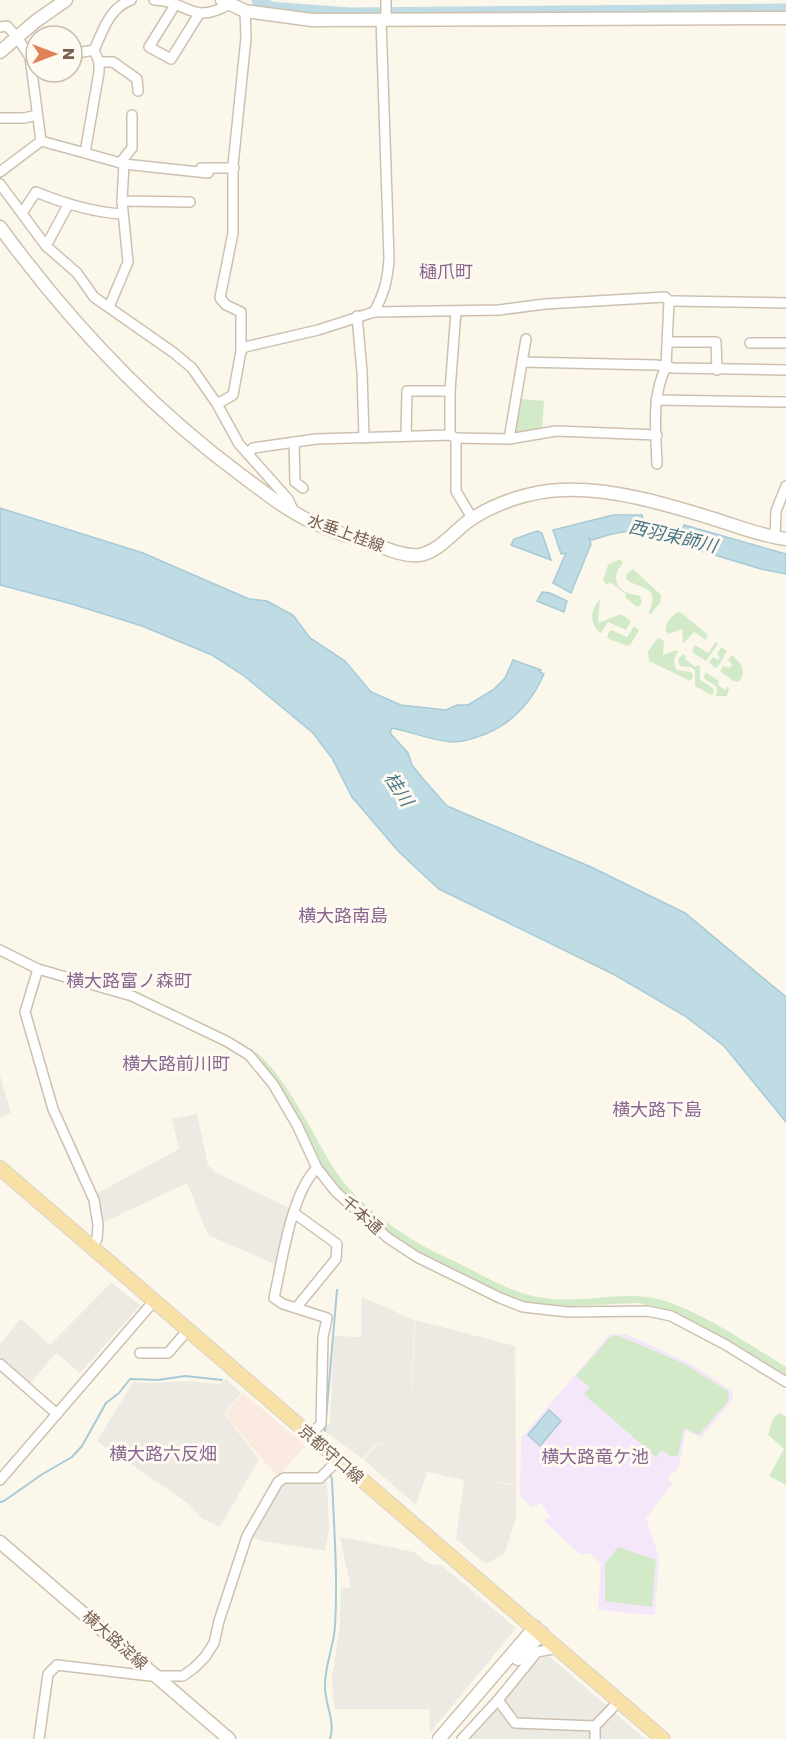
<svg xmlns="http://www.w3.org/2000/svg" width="786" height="1739" viewBox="0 0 786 1739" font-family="Poppins,'Noto Sans JP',sans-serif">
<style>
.commercial{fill:#fbeadf}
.industrial{fill:#ede9e3}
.education{fill:#f4e7f9}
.green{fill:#d3eac9}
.water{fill:#bfdce5;stroke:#a6cad7;stroke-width:1.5}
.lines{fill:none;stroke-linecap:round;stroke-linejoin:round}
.stream{stroke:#a6cad7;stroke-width:2}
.river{stroke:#bfdce5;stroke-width:15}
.street-casing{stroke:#cec0b0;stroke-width:12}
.secondary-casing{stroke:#d0c1ae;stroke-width:15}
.primary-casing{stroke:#d9d2cd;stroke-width:16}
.street{stroke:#fff;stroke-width:9}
.secondary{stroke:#fff;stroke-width:12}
.primary{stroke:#f7e1a7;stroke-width:14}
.labels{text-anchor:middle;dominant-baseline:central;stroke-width:6;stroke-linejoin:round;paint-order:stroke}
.street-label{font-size:16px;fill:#76604e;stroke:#fefaf1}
.neighbourhood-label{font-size:18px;fill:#886691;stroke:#fefaf1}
.water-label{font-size:18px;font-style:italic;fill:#487788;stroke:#fefaf1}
</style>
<rect width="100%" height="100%" fill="#fcf7eb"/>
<path class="commercial" d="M243,1393L306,1446L278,1476L259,1456L225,1414Z"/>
<g class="industrial">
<path d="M0,1075L11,1113L0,1118Z"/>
<path d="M197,1114L208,1165L215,1172L293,1210L277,1265L208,1235L187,1183L102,1223L101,1212L94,1195L179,1149L172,1119Z"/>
<path d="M111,1283L140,1305L80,1373L56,1353L30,1383L0,1357V1344L21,1319L50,1345Z"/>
<path d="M362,1297L414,1320L411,1430L415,1320L515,1346L516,1485L482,1480L516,1486V1517L505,1553L486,1564L456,1539L464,1480L427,1472L416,1505L364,1460L375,1447L394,1440L374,1446L363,1459L323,1430L330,1422L334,1336L361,1337Z"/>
<path d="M226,1379L241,1393L224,1414L259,1459L220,1527L203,1519L186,1502L97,1441L133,1382L147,1383L186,1381L221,1384Z"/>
<path d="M288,1480L327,1482L329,1529L325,1551L262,1541L251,1537L278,1486Z"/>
<path d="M340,1537L414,1552L429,1564L441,1565L476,1594V1602L477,1595L516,1628L430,1733L429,1709H334L332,1678L340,1624L341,1587L351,1588Z"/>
<path d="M549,1656L645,1739H456L527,1662Z"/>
</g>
<path class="education" d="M610,1334H626L688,1362L732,1391L733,1399L701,1438L686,1430L679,1467L668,1478L672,1484L646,1518L659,1558L655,1615L598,1610L601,1564L591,1554H580L543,1520L550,1517L541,1503L532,1507L520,1496L521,1438Z"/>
<g class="green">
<path d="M521,399L544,401L542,430L519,434L515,430Z"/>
<path d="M620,559L623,563C614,572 613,586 626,592C630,595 635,594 640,596L642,603L639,606L637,607L625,597L626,594L610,582L607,585L603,580L608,565Z"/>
<path d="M633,569L661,595L660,603L650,615L649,612C662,585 637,589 626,579L627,573Z"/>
<path d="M600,600L598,623L621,614L631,621L626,630L608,622L601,633C590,626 589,609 600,600Z"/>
<path d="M680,612L708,635L706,640L694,632L683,644L682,629L669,634L666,632C664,625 672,613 680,612Z"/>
<path d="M634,626L639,630L631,644L627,646L607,638L609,632L612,630L627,637Z"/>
<path d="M658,638L664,641L663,655L676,650L678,652C674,658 672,663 677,670L692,672L693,677L690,681L649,661L648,651Z"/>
<path d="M716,642L718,644L706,661L692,652L695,645L708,653Z"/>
<path d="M721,647L727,651L718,667L715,668L709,662L713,657L718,660L720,657L717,654Z"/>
<path d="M683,654L686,657L685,659L695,667L698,665L700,667V680L713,688L714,694L711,695L695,686V670L691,667L680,666L678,660Z"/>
<path d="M731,656H733C741,663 748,673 738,682L733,681L720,671L723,666L730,668L732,665L728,660Z"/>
<path d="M705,672L719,681L717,684L725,690L727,687L729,689L727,696H716C720,683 711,685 704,678Z"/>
<path d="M240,1046C273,1046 318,1146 337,1173C353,1197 379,1218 404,1234C421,1246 441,1255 460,1264C490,1279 518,1297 553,1299C586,1302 620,1292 653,1298C696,1307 748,1344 786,1367V1375L681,1315L639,1303L572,1306L543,1305L511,1299L409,1247L381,1229L335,1188L275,1083Z"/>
<path d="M617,1335L683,1363L728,1391L729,1400L699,1435L684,1428L678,1456H670L662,1450L656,1457L584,1394L590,1387L576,1376L610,1337Z"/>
<path d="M779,1413L786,1417V1485L769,1476L784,1449L768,1435L773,1419Z"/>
<path d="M618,1547L656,1560L652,1607L605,1601V1564Z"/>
</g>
<g class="water">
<path d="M0,508L143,553L249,599L267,601L293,615L310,638L345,661L371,692L401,705L446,710L457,705H468L493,690L505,678L513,660L541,670L540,672L544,674C530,706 508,728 474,738C468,740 459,742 451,742C432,740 411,732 392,728L390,733L408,753L412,765L424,780L447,806L591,867L685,913L786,997V1122L724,1046L685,1016L615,975L439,889L399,852L352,797L332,758L313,733L243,675L212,655L142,626L72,604L0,585Z"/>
<path d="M613,515H642L643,520L657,522V525L683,528L684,525L786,554V574L761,569L638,532C621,530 608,535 592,540L589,538L591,544L571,593L553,583L566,553L561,554L553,530Z"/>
<path d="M537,531L542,533L551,560L511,545L514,539Z"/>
<path d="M542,592L550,593L567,601L564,612L537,601Z"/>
<path d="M549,1410L561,1421L540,1446L528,1435Z"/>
</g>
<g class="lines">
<g class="stream">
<path d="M325,1431L337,1290"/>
<path d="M330,1474L332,1479C334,1528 338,1577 335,1626C334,1646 325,1664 325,1685C324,1702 336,1722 330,1739"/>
<path d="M0,1502L4,1501L41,1475L72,1457L82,1446L106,1403L119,1393L130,1379L158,1380L185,1376L222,1380"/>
</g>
<path class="river" d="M259,0L269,9L350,15L786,11"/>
<defs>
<g id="street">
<path d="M154,0C190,1 190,26 230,4L231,1"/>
<path d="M386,0V19"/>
<path d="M175,5L149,47L171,59L199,14"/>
<path d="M0,27L7,26L17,37L30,57L41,141L85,153L99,72V62L94,50"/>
<path d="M72,54L94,50C103,31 109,8 131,0"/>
<path d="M99,62H113L137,79L138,91"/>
<path d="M0,118H24L37,115"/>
<path d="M85,153L124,164L208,173"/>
<path d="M120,163L132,148V115"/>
<path d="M124,164L122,201L190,202"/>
<path d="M201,168H234"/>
<path d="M0,172L41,141"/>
<path d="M0,184L46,246L77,273L94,297L174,353L192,368L217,404L239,444L288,499L294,512"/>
<path d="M22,213L36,192C65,204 91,212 122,214"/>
<path d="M46,246L68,205"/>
<path d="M109,307L128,262L122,201"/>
<path d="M374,312C384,294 388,279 389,258L381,19"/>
<path d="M357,316L362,372L364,438"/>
<path d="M668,342H716L717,370"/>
<path d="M750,343H786"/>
<path d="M241,351V312L226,305L220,298L233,233V165L246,38L245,11"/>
<path d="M522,362L656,365L673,368L786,370"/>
<path d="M450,391L456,311"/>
<path d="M656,400L786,402"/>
<path d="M217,404L233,395L241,351L245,347L318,330L374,312L499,310L545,304L665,297L669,301H674L786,303"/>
<path d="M406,435L407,391H450V435"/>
<path d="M456,438V491L472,518"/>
<path d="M509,439L526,339"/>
<path d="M294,442L295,482L303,488"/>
<path d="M248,454L253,448L316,439L450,435L456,438L509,439L556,431L657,435"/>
<path d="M657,464C656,432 651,397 666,367L669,301"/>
<path d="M775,538L776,511L786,486"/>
<path d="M0,950L38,969L132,996L226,1041L249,1055L273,1084L297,1125L317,1168L336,1192L388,1238L417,1257L500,1298L523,1307L568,1312L647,1311L671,1316L726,1345L786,1382"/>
<path d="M38,969L25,1012L53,1109L94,1200L98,1225L97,1239L92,1247"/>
<path d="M294,1213L337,1244L336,1259L296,1308"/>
<path d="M140,1353H168L188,1330"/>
<path d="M0,1364L57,1414"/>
<path d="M310,1435L321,1424L323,1337L327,1318L283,1304L274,1298C282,1262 291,1193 317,1168"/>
<path d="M0,1480L154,1301"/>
<path d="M558,1648L537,1652L498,1700L515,1723L595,1726"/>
<path d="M39,1739L48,1674L57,1665L150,1676H183L194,1668L205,1657L214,1643L219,1621L247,1536L278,1482L284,1478H320L338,1460"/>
<path d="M462,1739L498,1700"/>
<path d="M595,1739V1726L619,1701"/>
</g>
<g id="secondary">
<path d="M222,0L245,11L312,20L786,18"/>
<path d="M0,52L36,21L66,0"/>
<path d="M0,227C68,320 148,406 241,475C264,492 286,510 312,522C329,530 347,536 365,541C381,546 402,557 419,555C440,552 456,528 473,518C498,502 532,491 562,490C613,488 666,504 714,519C737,526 761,536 786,539"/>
<path d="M0,1542L229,1739"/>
<path d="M518,1659L542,1633"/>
<path d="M439,1739L535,1627"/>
</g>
<path id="primary" d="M0,1168L663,1739"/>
</defs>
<use href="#street" class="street-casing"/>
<use href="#secondary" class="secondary-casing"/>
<use href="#primary" class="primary-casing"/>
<use href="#street" class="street"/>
<use href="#secondary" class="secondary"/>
<use href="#primary" class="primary"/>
</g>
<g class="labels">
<g class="street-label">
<text transform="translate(346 533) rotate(20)">水垂上桂線</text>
<text transform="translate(362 1215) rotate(41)">千本通</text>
<text transform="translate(331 1454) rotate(41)">京都守口線</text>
<text transform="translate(115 1640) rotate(41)">横大路淀線</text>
</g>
<g class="neighbourhood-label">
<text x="446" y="271">樋爪町</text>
<text x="343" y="915">横大路南島</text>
<text x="129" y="980">横大路富ノ森町</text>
<text x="176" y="1063">横大路前川町</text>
<text x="657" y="1109">横大路下島</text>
<text x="163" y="1453">横大路六反畑</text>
<text x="595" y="1456">横大路竜ケ池</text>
</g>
<g class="water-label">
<text transform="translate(673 536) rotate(13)">西羽束師川</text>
<text transform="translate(399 789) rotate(57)">桂川</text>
</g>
</g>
<g transform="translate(54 54) rotate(90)"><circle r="28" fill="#fefaf1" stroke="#c8bcb0" stroke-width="1.5"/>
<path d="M0-4.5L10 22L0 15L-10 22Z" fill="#df8256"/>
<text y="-9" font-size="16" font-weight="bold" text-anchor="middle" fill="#76604e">N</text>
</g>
</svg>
